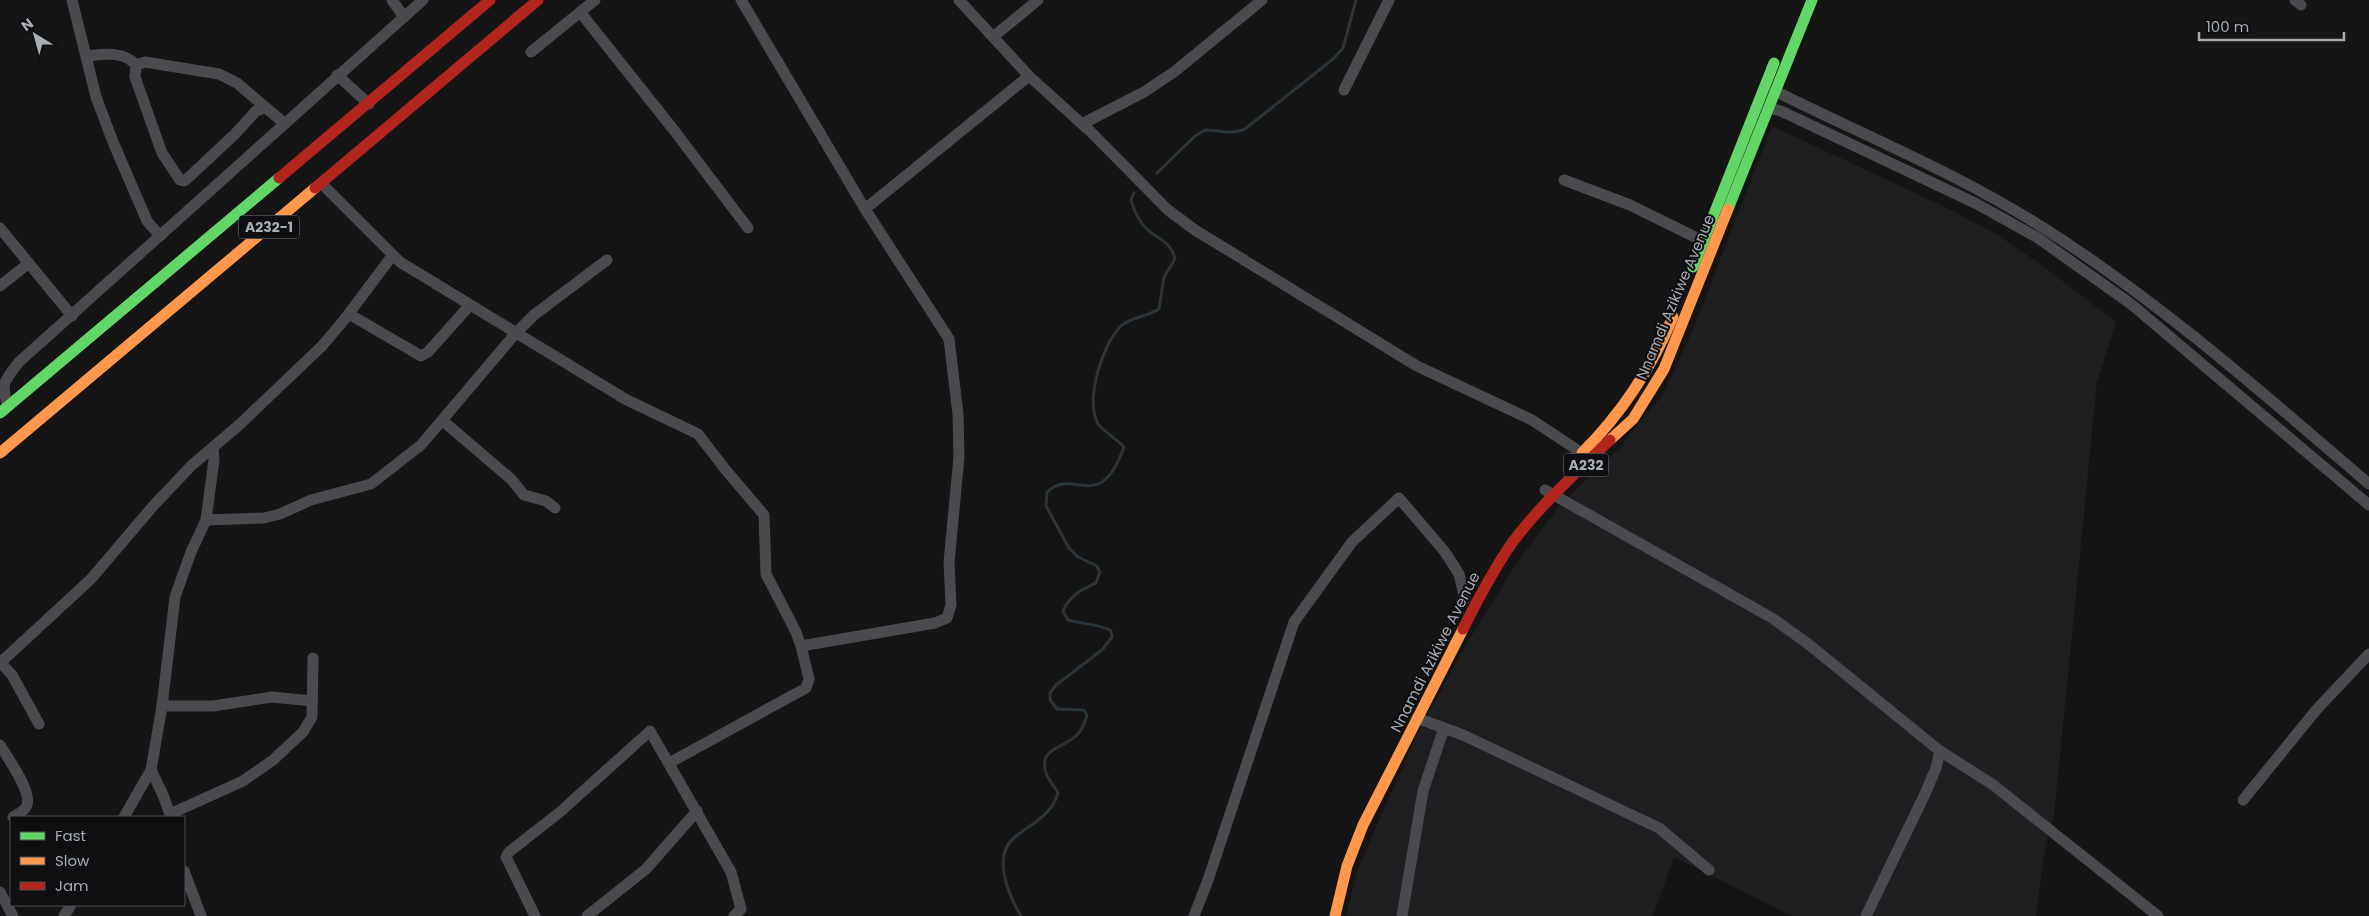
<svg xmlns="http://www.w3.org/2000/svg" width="2369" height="916" viewBox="0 0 2369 916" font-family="Poppins,sans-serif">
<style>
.built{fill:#1f1f21}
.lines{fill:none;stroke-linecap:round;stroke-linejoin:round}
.stream{stroke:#2c353a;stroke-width:3}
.street{stroke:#494b4e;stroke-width:11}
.fast{stroke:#63d668;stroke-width:11}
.slow{stroke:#ff974d;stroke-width:11}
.jam{stroke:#b3261e;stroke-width:11}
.labels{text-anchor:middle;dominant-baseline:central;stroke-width:4;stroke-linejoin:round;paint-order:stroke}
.shield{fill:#0f0f11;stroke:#797e84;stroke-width:1}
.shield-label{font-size:14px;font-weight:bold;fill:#a7adb5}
.street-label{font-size:15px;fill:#a7adb5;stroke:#0f0f11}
</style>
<rect width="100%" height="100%" fill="#151515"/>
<path class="built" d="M1772,126L1945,207L1996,234L2039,263L2116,322L2097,382L2054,816L2046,842L2036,916H1792L1674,857L1653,916H1346L1357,870L1416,737L1464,648L1516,564L1559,506L1618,449L1664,393L1693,329Z"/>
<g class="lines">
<g class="stream">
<path d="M1157,173L1195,136L1205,130C1219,130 1231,135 1245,129L1333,59L1343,48L1356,0"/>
<path d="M1021,916C1009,896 991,856 1015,837C1031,824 1052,815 1058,793C1054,785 1046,778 1045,769C1041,748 1063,748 1076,736C1082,730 1085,723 1087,715L1084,710L1057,709L1050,700V693L1056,685L1102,650L1112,637L1111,631C1102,624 1081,624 1068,620L1063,611C1070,595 1081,590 1096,583L1100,572L1097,566L1078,557L1069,548L1046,506L1047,492C1074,466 1099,516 1124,447C1118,440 1102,430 1098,424C1085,400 1102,344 1121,326C1130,317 1147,317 1159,309L1164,277L1175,259C1171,242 1161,241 1149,231C1139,222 1134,212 1131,200L1134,193"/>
</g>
<g class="street">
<path d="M72,0L96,97L113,142L147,221L160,236"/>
<path d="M392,0L404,17"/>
<path d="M741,0L865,209L949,339L958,414L959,457L949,562L951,605L947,618L935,623L801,646"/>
<path d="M959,0L1029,76L1092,133L1168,210L1195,230L1417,366L1532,420L1582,453"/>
<path d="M2295,0L2301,5"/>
<path d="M580,12L673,129L748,228"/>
<path d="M993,37L1038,0"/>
<path d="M531,52L595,0"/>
<path d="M87,56C105,54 124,51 136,65"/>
<path d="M136,65L135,77L162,153L180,180L184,181L188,178L235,134L256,111L264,108"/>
<path d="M136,65L145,62L219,74L237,83L284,123"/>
<path d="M337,75L369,104"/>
<path d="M1344,90L1389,0"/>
<path d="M1775,91C1865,136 1957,173 2042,227C2159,301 2264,394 2369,484"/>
<path d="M1769,108L1781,111L1977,204L2038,238L2131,304L2369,505"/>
<path d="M1082,124L1144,92L1174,72L1262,0"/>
<path d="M1564,180L1630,205L1703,241"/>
<path d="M322,184L400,262L625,399L698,434L725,469L764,515L766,574L796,632L801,646L809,679L806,688L669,763"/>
<path d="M865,209L1029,76"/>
<path d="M0,228L72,316"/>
<path d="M0,286L29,263"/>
<path d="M349,314L421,356L428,352L470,305"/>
<path d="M8,406C0,383 5,380 19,362L423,0"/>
<path d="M443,421L511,479L524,495L546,501L555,508"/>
<path d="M1545,490L1772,618L1807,643L1940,751L1992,784L2158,916"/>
<path d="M206,520L264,518L280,514L311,500L371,484L421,445L515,334L534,315L607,260"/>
<path d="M0,662L12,675L39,724"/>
<path d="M0,663L91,579L154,505L192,465L238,426L322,346L344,320L392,256"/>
<path d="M162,706H213L272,697L312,701"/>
<path d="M1417,718L1463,735L1659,828L1709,870"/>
<path d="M0,745C7,757 32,791 27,805C25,811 18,814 13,817"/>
<path d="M151,770L163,795L171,817"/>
<path d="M2243,800L2317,709L2369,654"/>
<path d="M170,814L243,781L273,760L303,732L312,717L313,658"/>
<path d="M124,817L151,770L162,706L175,597L191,552L206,520L214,460L213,448"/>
<path d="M184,871L201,916"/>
<path d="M0,892L13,916"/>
<path d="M64,916L71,905"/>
<path d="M535,916L506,857L509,852L560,812L650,731L731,872L741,909L734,916"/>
<path d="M587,916L646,869L697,811"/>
<path d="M1194,916L1208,880L1294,622L1352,542L1399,498L1445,552L1459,574L1465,599"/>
<path d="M1402,916L1423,791L1444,728"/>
<path d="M1866,916L1924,796L1936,768L1940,751"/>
</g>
<g class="fast">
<path d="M1728,209L1812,0"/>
<path d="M1693,267L1774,63"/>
<path d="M0,413L279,178"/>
</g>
<g class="slow">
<path d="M1610,440L1633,419L1664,369L1728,209"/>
<path d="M0,453L315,188"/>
<path d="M1582,453C1622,413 1651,369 1673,317"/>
<path d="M1335,916L1347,866L1363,825L1463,629"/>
</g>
<g class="jam">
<path d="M279,178L490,0"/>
<path d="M315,188L538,0"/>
<path d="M1463,629C1478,599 1493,570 1512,543C1540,505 1576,473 1610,440"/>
</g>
</g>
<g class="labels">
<g class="shield">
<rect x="239" y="215.5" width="60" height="23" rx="4"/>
<rect x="1563.5" y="453.5" width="45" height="23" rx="4"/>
</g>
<g class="shield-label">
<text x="269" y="227">A232-1</text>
<text x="1586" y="465">A232</text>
</g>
<g class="street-label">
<text transform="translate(1675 297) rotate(-67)">Nnamdi Azikiwe Avenue</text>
<text transform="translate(1435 652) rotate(-63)">Nnamdi Azikiwe Avenue</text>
</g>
</g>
<rect x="10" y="816" width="175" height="90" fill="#0f0f11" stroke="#4c4e53"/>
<rect x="20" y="832" width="25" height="8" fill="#63d668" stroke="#4c4e53"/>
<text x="55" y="841" font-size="15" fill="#a7adb5">Fast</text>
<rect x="20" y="857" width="25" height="8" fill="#ff974d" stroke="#4c4e53"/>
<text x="55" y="866" font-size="15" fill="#a7adb5">Slow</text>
<rect x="20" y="882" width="25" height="8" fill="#b3261e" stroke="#4c4e53"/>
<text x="55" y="891" font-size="15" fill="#a7adb5">Jam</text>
<g transform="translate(35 35) rotate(323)" stroke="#0f0f11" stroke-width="4" paint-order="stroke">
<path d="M0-4L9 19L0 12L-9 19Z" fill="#a7adb5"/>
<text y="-8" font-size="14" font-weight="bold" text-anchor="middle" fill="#a7adb5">N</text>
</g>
<path d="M2199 32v8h145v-8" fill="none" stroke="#a7adb5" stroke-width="2.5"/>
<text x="2206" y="32" font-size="15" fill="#a7adb5" stroke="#0f0f11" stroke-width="4" paint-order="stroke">100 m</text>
</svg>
